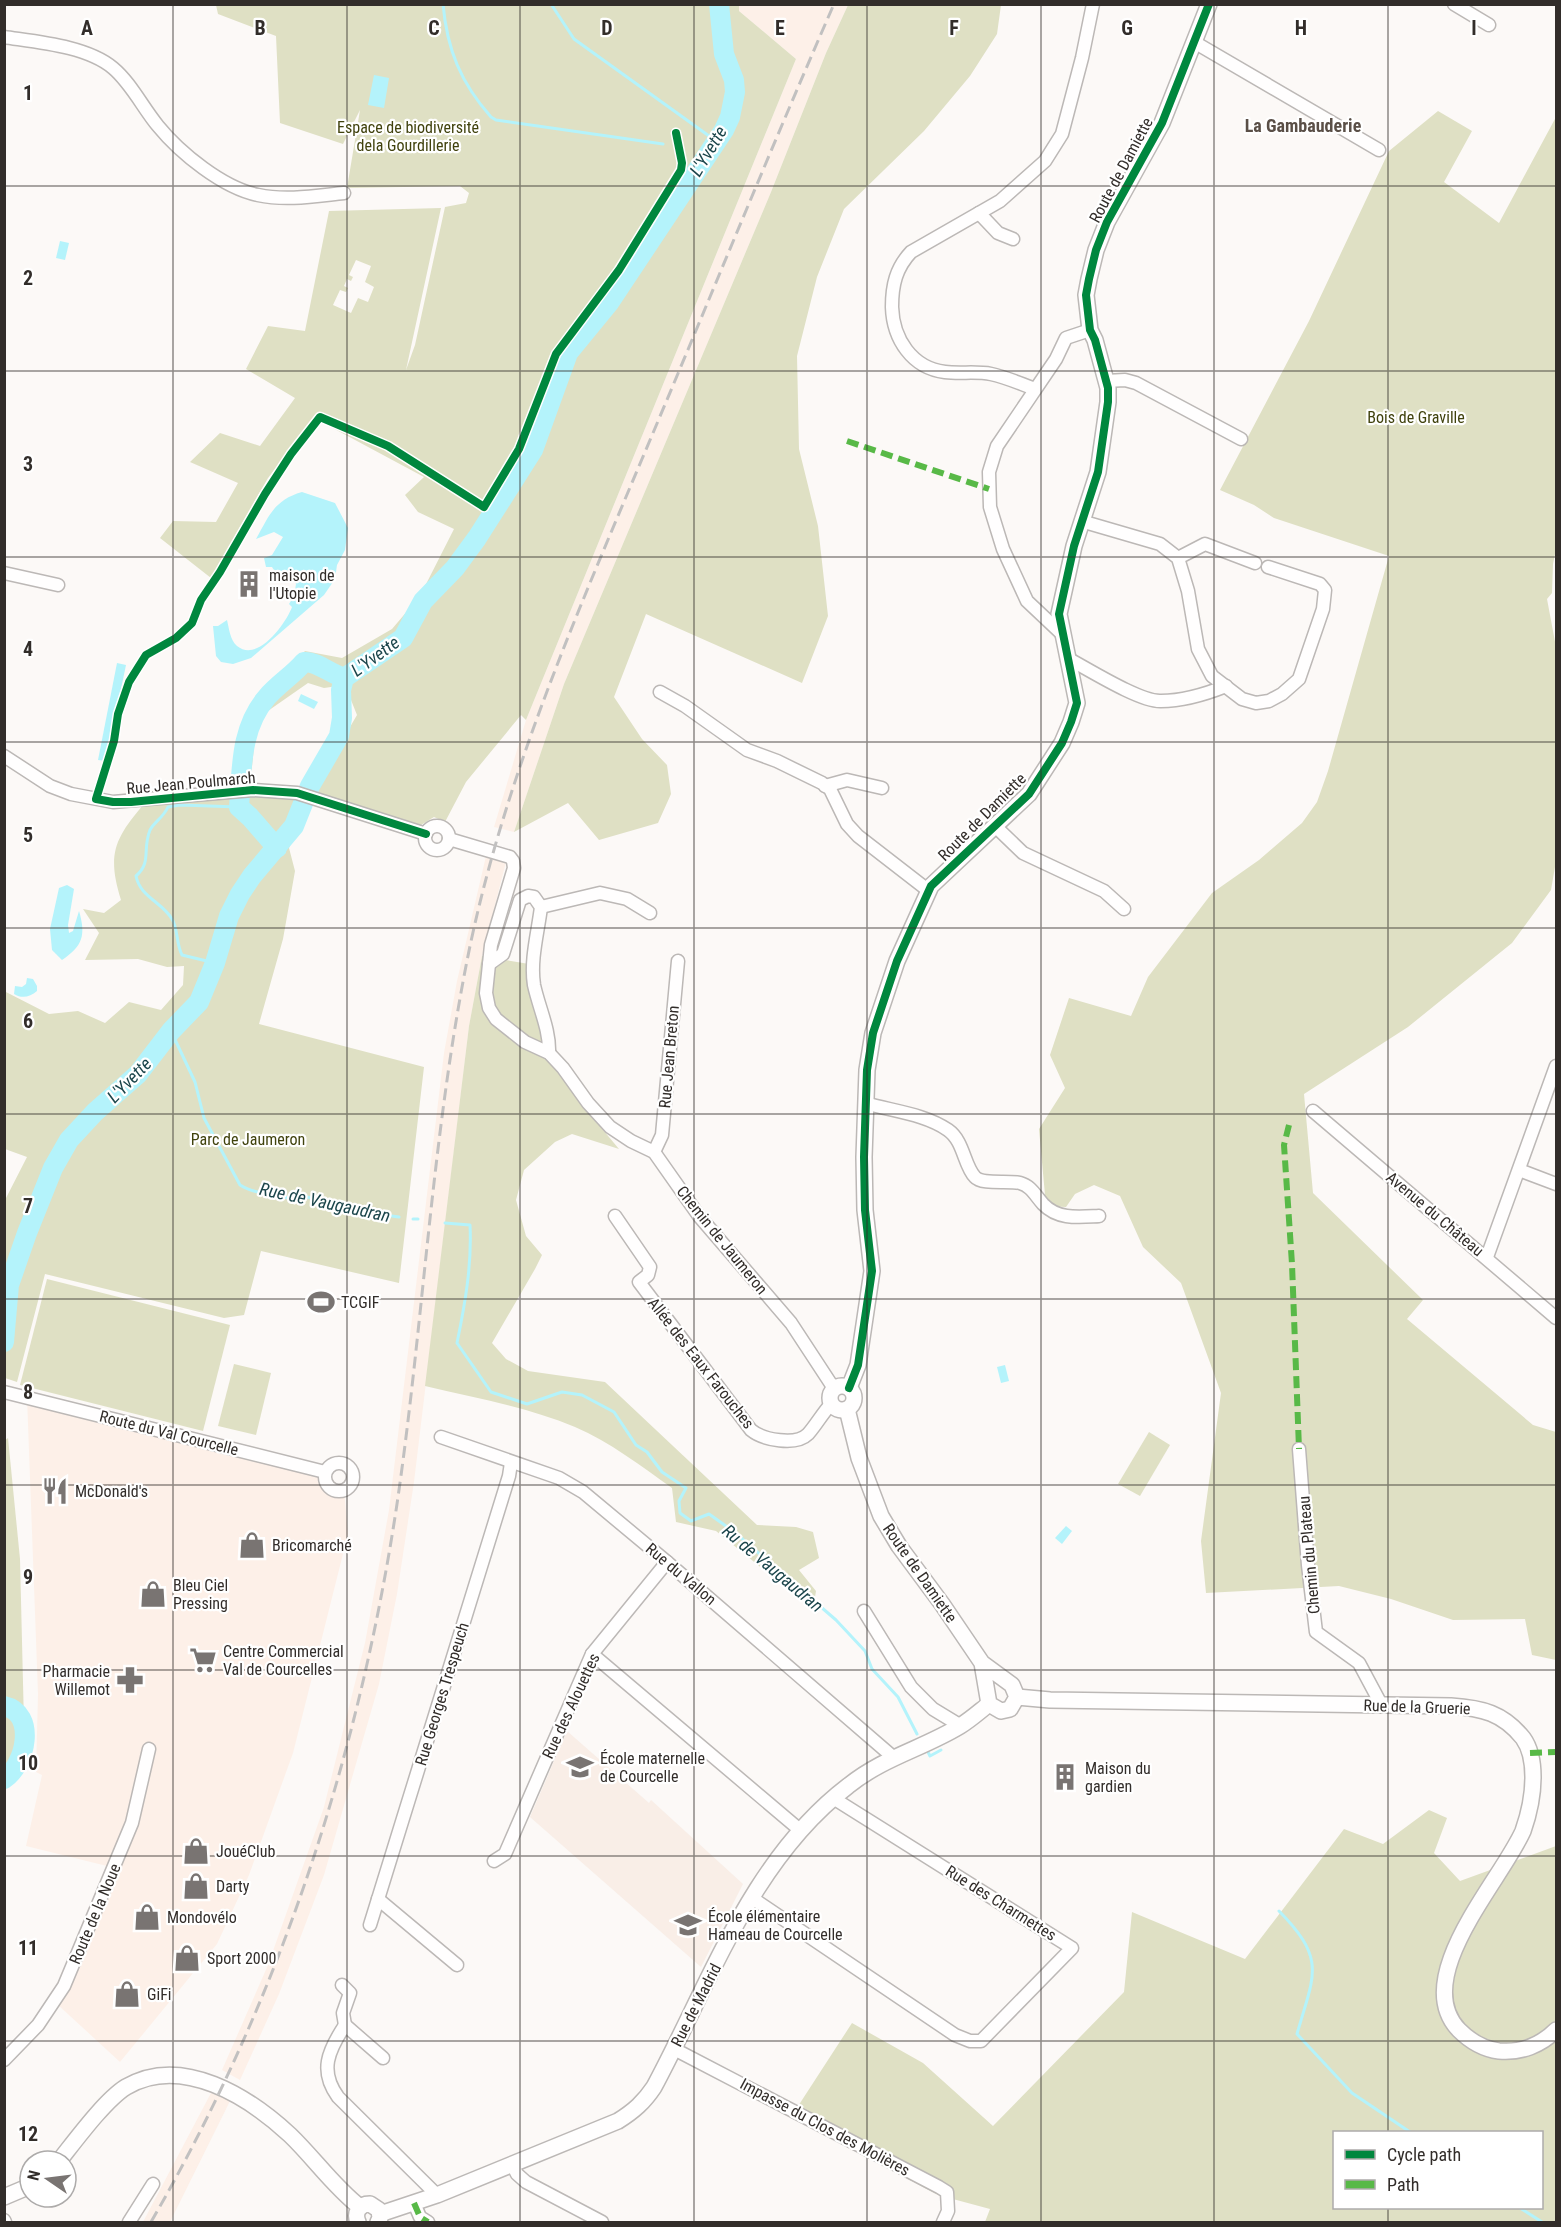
<svg xmlns="http://www.w3.org/2000/svg" width="1561" height="2227" viewBox="0 0 1561 2227" font-family="'Roboto Condensed',sans-serif">
<style>
.built{fill:#fdf0e8}
.education{fill:#f9eee7}
.green{fill:#dfe0c4;fill-rule:evenodd}
.water{fill:#b4f3fb}
.lines{fill:none;stroke-linecap:round;stroke-linejoin:round}
.stream{stroke:#b4f3fb;stroke-width:3}
.river{stroke:#b4f3fb;stroke-width:20}
.minor-casing{stroke:#bcb8b6;stroke-width:15}
.tertiary-casing{stroke:#bcb8b6;stroke-width:18}
.minor{stroke:#fffefe;stroke-width:12}
.tertiary{stroke:#fffefe;stroke-width:15}
.rail{stroke:#c1c0c0;stroke-width:3;stroke-dasharray:12 6;stroke-linecap:butt}
.quiet{stroke:#58b947;stroke-width:6;stroke-dasharray:12 6;stroke-linecap:butt}
.cycleway-casing{stroke:#fff;stroke-width:11}
.cycleway{stroke:#00873e;stroke-width:8}
.grid{fill:none;stroke:#322d2a;stroke-width:1.5;stroke-opacity:0.55}
.labels{text-anchor:middle;dominant-baseline:central;stroke-width:4.5;stroke-linejoin:round;paint-order:stroke}
.park-label{font-size:16px;fill:#40420d;stroke:#fff}
.street-label{font-size:16px;fill:#322d2a;stroke:#fff}
.poi-label{font-size:16px;fill:#322d2a;stroke:#fff;text-anchor:start}
.neighbourhood-label{font-size:18px;font-weight:bold;fill:#5a4f47;stroke:#fff}
.water-label{font-size:18px;font-style:italic;fill:#1b454b;stroke:#fff}
.grid-label{font-size:20px;text-anchor:middle;font-weight:bold;fill:#322d2a;stroke:#fff;stroke-width:4.5;stroke-linejoin:round;paint-order:stroke}
</style>
<rect width="100%" height="100%" fill="#fcf9f7"/>
<g class="built">
<path d="M739,5H848L826,53L771,192L564,684L514,832L494,827L526,720L796,59L739,11Z"/>
<path d="M486,856L506,862L482,956L469,1026L414,1482L397,1594L379,1684L324,1875L279,1994L240,2080L222,2070L268,1965L324,1807L365,1643L389,1510L444,1053L457,981Z"/>
<path d="M27,1397L325,1476L327,1484L333,1489H344L348,1534L293,1753L249,1875L217,1944L120,2062L57,2004L115,1868L26,1846L42,1775L36,1772L38,1694Z"/>
<path d="M211,2093L230,2101L170,2222H143Z"/>
</g>
<path class="education" d="M567,1731L649,1803L651,1800L743,1884L701,1967L530,1817Z"/>
<g class="green">
<path d="M216,5H739V11L796,59L526,720L521,715L466,782L445,822L434,817L421,825L309,797L289,848L295,871L283,939L259,1024L424,1067L399,1283L261,1251L244,1315L224,1318L45,1274L17,1382L5,1378V1200L27,1157L5,1149L4,991L49,1014L78,1011L105,1023L129,1002L161,1010L183,985L184,966L167,967L138,959L85,960L99,933L83,909L104,913L121,900C107,855 114,839 144,804L235,793L309,797L357,715L345,685L324,688L308,683L265,713L255,737L250,786L230,784L251,706L305,651L342,658L392,629L420,596L454,529L418,512L405,495L424,477L329,426L318,413L268,478L211,578L160,538L173,521L216,522L238,483L190,462L220,433L260,446L295,398L246,369L268,326L305,331L329,211L441,208L406,370L415,345L445,207L466,203L469,193L460,186L347,188L360,110L343,144L280,123L276,36L218,14ZM356,260L371,266L365,282L374,287L368,302L358,298L351,313L333,305L340,290L346,292L348,288L344,286L347,279L351,281L353,277L349,275Z"/>
<path d="M848,5H1001L997,34L970,76L924,131L844,209L817,277L797,356L799,449L818,526L828,616L802,683L646,614L614,697L642,739L667,765L671,794L658,823L599,840L568,803L514,832L564,684L771,192L826,53Z"/>
<path d="M1438,111L1472,131L1444,182L1499,223L1556,117V549L1553,564L1552,593L1547,599L1556,647L1555,867L1551,890L1512,943L1408,1027L1304,1094L1313,1193L1423,1300L1407,1319L1533,1425L1556,1432V1660L1532,1655L1525,1619L1453,1620L1391,1599L1339,1586L1206,1593L1201,1541L1221,1393L1181,1283L1143,1247L1120,1196L1094,1185L1075,1194L1066,1207L1046,1206L1039,1129L1065,1088L1050,1055L1069,998L1131,1016L1148,977L1212,893L1259,860L1302,823L1317,802L1328,771L1389,556L1274,518L1254,505L1220,490L1309,321L1389,151Z"/>
<path d="M482,956L529,964L533,1003L551,1063L578,1100L619,1149L572,1134L555,1142L524,1170L516,1200L526,1236L542,1255L535,1269L492,1343L506,1359L528,1371L605,1382L757,1525L796,1527L813,1532L819,1558L799,1570L816,1591L813,1610L716,1531L676,1522L672,1488C641,1466 610,1442 575,1427C527,1407 476,1398 425,1386L469,1026Z"/>
<path d="M47,1279L230,1325L203,1431L20,1385Z"/>
<path d="M234,1364L271,1373L256,1435L218,1426Z"/>
<path d="M1149,1432L1170,1445L1140,1496L1118,1484Z"/>
<path d="M8,1438L20,1559L24,1724L5,1776L4,1441Z"/>
<path d="M1429,1810L1447,1818L1434,1853L1460,1881L1556,1846V2222H985L990,2209L938,2195L791,2117L852,2023L923,2063L993,2126L1124,1992L1132,1912L1245,1959L1344,1829L1383,1844ZM1334,2132H1542V2208H1334Z"/>
</g>
<g class="water">
<path d="M374,75L389,78L384,108L368,105Z"/>
<path d="M60,241L69,243L65,260L56,258Z"/>
<path d="M302,492L335,503L348,528L345,550L337,565L335,579L324,595L251,658L233,664L221,662L216,656L213,626H218L227,620C229,628 230,640 237,646C258,663 286,623 292,607L289,604L294,596L296,584L290,574L283,572L277,575L272,567H266L264,558L272,555L283,537L274,532L256,539C269,516 274,500 302,492Z"/>
<path d="M117,663L126,665L106,761L98,760Z"/>
<path d="M301,694L318,702L314,709L298,701Z"/>
<path d="M67,885L74,889L68,925L69,933L73,931L79,911C86,935 83,946 62,960L52,950L50,929L59,888Z"/>
<path d="M27,978L33,979L37,986V991C30,997 22,999 14,994L15,986L22,987L26,984Z"/>
<path d="M1005,1365L1009,1381L1001,1383L997,1367Z"/>
<path d="M1066,1526L1072,1531L1062,1544L1055,1538Z"/>
</g>
<g class="lines">
<g class="stream">
<path d="M443,4C447,50 461,83 491,117L496,120L663,144"/>
<path d="M551,4L574,39L716,141"/>
<path d="M215,963L182,955C176,944 178,928 172,919C162,902 140,897 136,876C152,862 142,850 150,830C154,822 163,818 168,807L180,805L239,807"/>
<path d="M171,1031L195,1082L204,1118L240,1185C254,1194 277,1195 294,1199L299,1195L370,1213L399,1217"/>
<path d="M413,1219H418"/>
<path d="M445,1223L470,1225C472,1265 465,1304 457,1343L491,1392L527,1404L562,1392L582,1395L614,1412L636,1445L647,1452L662,1472L686,1488L679,1501L680,1513L691,1521L709,1514L733,1531L836,1620L865,1651L872,1669L898,1697L917,1734"/>
<path d="M928,1752L930,1756L941,1750"/>
<path d="M1279,1911C1327,1960 1314,1974 1297,2034L1352,2093L1410,2132"/>
<path d="M1520,2208L1542,2222"/>
</g>
<g class="river">
<path d="M277,848L250,817L239,807C242,769 240,728 267,697C278,684 293,675 304,662C316,661 331,674 344,678"/>
<path d="M4,1342L9,1285L27,1233L53,1168L69,1140L95,1112L138,1074L171,1031L199,1002L215,963L229,916L240,894L252,876L294,826L310,786L339,736L342,718L341,690L344,678L403,638L423,601L455,568L477,538L533,450L568,353L609,303L724,130L730,117L735,92L734,80L724,54L719,4"/>
<path d="M4,1706C37,1713 26,1765 4,1779"/>
</g>
<defs>
<g id="minor">
<path d="M1454,4L1489,25"/>
<path d="M4,37C37,42 87,46 113,68C131,83 143,108 158,126C180,153 223,188 258,195C286,201 315,196 344,193"/>
<path d="M1194,42L1379,150"/>
<path d="M979,213L998,233L1013,239"/>
<path d="M1106,381L1125,380L1136,383L1241,439"/>
<path d="M1035,389C1021,384 1006,377 991,374C976,371 960,374 945,372C912,368 893,339 892,307C892,285 896,268 911,252L1000,201L1045,161L1062,134L1082,58L1093,4"/>
<path d="M1081,521L1160,544L1178,558L1188,591L1198,649L1212,676L1242,699L1256,703L1269,701L1282,694L1299,679L1323,609L1325,590L1320,584L1268,567"/>
<path d="M1178,558L1205,544L1255,563"/>
<path d="M4,573L58,585"/>
<path d="M1062,634L1027,601L1003,549L990,507L989,472L997,446L1056,359L1066,338L1090,330"/>
<path d="M1067,658C1088,669 1140,702 1161,701C1182,701 1206,694 1226,686"/>
<path d="M660,692L685,706L747,750L777,761L822,783L830,789L847,824L858,836L929,891"/>
<path d="M4,756L50,786L71,794L113,802L253,790L297,793L426,834"/>
<path d="M825,786L847,780L882,788"/>
<circle cx="437" cy="838" r="12"/>
<path d="M996,827L1023,853L1104,891L1124,909"/>
<path d="M449,839L510,857L513,861L514,868L491,945L486,993L489,1008L496,1019L525,1042L549,1053L563,1068L588,1103L610,1127L631,1141L654,1152L699,1216L791,1323L831,1384L836,1387"/>
<path d="M541,907L600,893L627,899L650,913"/>
<path d="M489,964L503,954L520,900L528,896L534,897L541,907C538,932 530,960 534,985C539,1008 550,1030 549,1053"/>
<path d="M865,1103C892,1111 925,1114 948,1130C964,1141 964,1166 975,1177C982,1185 1009,1180 1020,1183C1031,1186 1035,1195 1043,1204C1058,1220 1079,1217 1099,1216"/>
<path d="M1313,1111L1556,1318"/>
<path d="M654,1152L662,1135L678,961"/>
<path d="M1519,1170L1556,1184"/>
<path d="M615,1216L650,1267L648,1275L639,1282L751,1430C763,1440 796,1446 808,1434C816,1425 822,1414 831,1404"/>
<path d="M1487,1257L1556,1066"/>
<path d="M4,1392L325,1472"/>
<path d="M441,1437L559,1478L583,1492L667,1562L893,1757"/>
<path d="M1299,1449L1308,1565L1316,1632L1359,1663L1382,1706"/>
<circle cx="339" cy="1477" r="14"/>
<path d="M864,1611L911,1687L933,1709L961,1726"/>
<path d="M592,1654L800,1830"/>
<path d="M494,1861L505,1854L592,1654L667,1562"/>
<path d="M752,1898L955,2035L970,2041H981L1072,1948L833,1798"/>
<path d="M378,1899L457,1965"/>
<path d="M370,1925L509,1476L511,1463"/>
<path d="M342,1985L350,1993L343,2013L345,2025"/>
<path d="M674,2049L939,2187L947,2192L948,2211L943,2222"/>
<path d="M383,2058L345,2025C328,2051 319,2071 338,2097L437,2195"/>
<path d="M4,2060L38,2025L64,1986L132,1823L149,1749"/>
<path d="M512,2164L517,2174L526,2182L602,2222"/>
<path d="M414,2203L420,2217L428,2222"/>
<path d="M4,2220L5,2222"/>
<path d="M129,2222L153,2184"/>
</g>
<g id="tertiary">
<circle cx="842" cy="1398" r="12"/>
<path d="M849,1388L858,1365L872,1271L865,1210L864,1157L867,1070L873,1033L897,961L931,886L1029,794L1062,743L1071,722L1077,703L1059,614L1074,546L1098,472L1108,402V388L1095,340L1090,330L1086,295L1089,279L1096,250L1107,222L1162,123L1209,4"/>
<path d="M847,1409L859,1458L881,1516L899,1546L942,1604L982,1663L1012,1685L1017,1697L1010,1709L1001,1711L989,1704L982,1663"/>
<path d="M1017,1697L1050,1700L1451,1706C1482,1708 1503,1713 1523,1738C1531,1749 1533,1764 1533,1777C1533,1795 1529,1814 1523,1831C1501,1881 1409,1978 1459,2030C1470,2041 1483,2049 1499,2051C1521,2053 1541,2045 1556,2030"/>
<path d="M59,2161C75,2141 105,2100 126,2087C182,2054 249,2097 290,2135C314,2158 334,2187 360,2207"/>
<path d="M4,2197L30,2186"/>
<path d="M380,2214L437,2195L618,2121C634,2111 644,2102 654,2087C710,1983 751,1860 848,1786C884,1757 922,1749 960,1726C970,1720 980,1711 989,1704"/>
<path d="M358,2222C354,2213 359,2204 370,2204L379,2210L380,2218L378,2222"/>
</g>
</defs>
<use href="#minor" class="minor-casing"/>
<use href="#tertiary" class="tertiary-casing"/>
<use href="#minor" class="minor"/>
<use href="#tertiary" class="tertiary"/>
<path class="rail" d="M151,2222C279,2001 359,1757 397,1504C424,1319 432,1130 470,946C506,776 575,618 642,459C706,308 768,155 834,4"/>
<g class="quiet">
<path d="M847,441L989,489"/>
<path d="M1289,1125L1284,1145L1292,1264L1299,1449"/>
<path d="M1530,1753L1556,1752"/>
<path d="M414,2203L420,2217L428,2222"/>
</g>
<defs>
<g id="cycleway">
<path d="M426,834L297,793L253,790L131,802H113L96,799L114,741L118,714L129,682L146,655L176,638L192,623L201,600L220,572L265,494L291,454L320,417L388,446L484,507L519,449L556,354L619,270L681,170L682,163L676,133"/>
<path d="M849,1388L858,1365L872,1271L865,1210L864,1157L867,1070L873,1033L897,961L931,886L1029,794L1062,743L1071,722L1077,703L1059,614L1074,546L1098,472L1108,402V388L1095,340L1090,330L1086,295L1089,279L1096,250L1107,222L1162,123L1209,4"/>
</g>
</defs>
<use href="#cycleway" class="cycleway-casing"/>
<use href="#cycleway" class="cycleway"/>
</g>
<path class="grid" d="M173,4V2222M347,4V2222M520,4V2222M694,4V2222M867,4V2222M1041,4V2222M1214,4V2222M1388,4V2132M4,186H1556M4,371H1556M4,557H1556M4,742H1556M4,928H1556M4,1114H1556M4,1299H1556M4,1485H1556M4,1670H1556M4,1856H1556M4,2041H1556M1388,2208V2222"/>
<defs>
<symbol id="building-bare" viewBox="-9 -9 18 18"><path d="M-4-6H4V6H1V3H-1V6H-4ZM-2.5-4.3h1.7v1.8h-1.7ZM.8-4.3h1.7v1.8H.8ZM-2.5-1h1.7V.8h-1.7ZM.8-1h1.7V.8H.8Z" fill="#797472" stroke="#fff" stroke-width="2.5" paint-order="stroke"/></symbol>
<symbol id="stadium-bare" viewBox="-9 -9 18 18"><path d="M0-5a6.5 5 0 1 0 0 10a6.5 5 0 1 0 0-10ZM-3.5-1.8h7v3.6h-7Z" fill="#797472" stroke="#fff" stroke-width="2.5" paint-order="stroke"/></symbol>
<symbol id="restaurant-bare" viewBox="-9 -9 18 18"><path d="M-5-6h1v4h1v-4h1v4h1v-4h1v5L-1.5 .5V6h-2V.5L-5-1ZM5-6V6H3V1.5H1.5Q1.5-4 5-6Z" fill="#797472" stroke="#fff" stroke-width="2.5" paint-order="stroke"/></symbol>
<symbol id="shop-bare" viewBox="-9 -9 18 18"><path d="M-5-2.5h2.3a2.7 3.5 0 0 1 5.4 0H5L5.5 6h-11ZM-1.5-2.5h3a1.5 2.3 0 0 0-3 0Z" fill="#797472" stroke="#fff" stroke-width="2.5" paint-order="stroke"/></symbol>
<symbol id="supermarket-bare" viewBox="-9 -9 18 18"><path d="M-6-5.5h2.5l.6 2H6L4.5 2H-2.5L-4.4-4H-6ZM-1.5 3.2a1.3 1.3 0 1 0 .1 0ZM3 3.2a1.3 1.3 0 1 0 .1 0Z" fill="#797472" stroke="#fff" stroke-width="2.5" paint-order="stroke"/></symbol>
<symbol id="pharmacy-bare" viewBox="-9 -9 18 18"><path d="M-2-6h4v4h4v4h-4v4h-4v-4h-4v-4h4Z" fill="#797472" stroke="#fff" stroke-width="2.5" paint-order="stroke"/></symbol>
<symbol id="school-bare" viewBox="-9 -9 18 18"><path d="M0-5L7-2L0 1L-7-2ZM-4 1L0 2.5L4 1V4Q0 6-4 4Z" fill="#797472" stroke="#fff" stroke-width="2.5" paint-order="stroke"/></symbol>
</defs>
<g fill-rule="evenodd">
<use href="#building-bare" x="230" y="565" width="38" height="38"/>
<use href="#stadium-bare" x="302" y="1283" width="38" height="38"/>
<use href="#restaurant-bare" x="36" y="1472" width="38" height="38"/>
<use href="#shop-bare" x="233" y="1526" width="38" height="38"/>
<use href="#shop-bare" x="134" y="1575" width="38" height="38"/>
<use href="#supermarket-bare" x="184" y="1641" width="38" height="38"/>
<use href="#pharmacy-bare" x="111" y="1661" width="38" height="38"/>
<use href="#school-bare" x="561" y="1748" width="38" height="38"/>
<use href="#building-bare" x="1046" y="1758" width="38" height="38"/>
<use href="#shop-bare" x="177" y="1832" width="38" height="38"/>
<use href="#shop-bare" x="177" y="1867" width="38" height="38"/>
<use href="#shop-bare" x="128" y="1898" width="38" height="38"/>
<use href="#school-bare" x="669" y="1906" width="38" height="38"/>
<use href="#shop-bare" x="168" y="1939" width="38" height="38"/>
<use href="#shop-bare" x="108" y="1975" width="38" height="38"/>
</g>
<g class="labels">
<g class="park-label">
<text x="408" y="127">Espace de biodiversité<tspan x="408" dy="18">dela Gourdillerie</tspan></text>
<text x="1416" y="417">Bois de Graville</text>
<text x="248" y="1139">Parc de Jaumeron</text>
</g>
<g class="street-label">
<text transform="translate(1121 170) rotate(-62)">Route de Damiette</text>
<text transform="translate(191 783) rotate(-5)">Rue Jean Poulmarch</text>
<text transform="translate(982 817) rotate(-45)">Route de Damiette</text>
<text transform="translate(669 1057) rotate(-85)">Rue Jean Breton</text>
<text transform="translate(1435 1214) rotate(40)">Avenue du Château</text>
<text transform="translate(722 1240) rotate(51)">Chemin de Jaumeron</text>
<text transform="translate(701 1363) rotate(52)">Allée des Eaux Farouches</text>
<text transform="translate(169 1433) rotate(14)">Route du Val Courcelle</text>
<text transform="translate(1309 1555) rotate(-95)">Chemin du Plateau</text>
<text transform="translate(920 1573) rotate(55)">Route de Damiette</text>
<text transform="translate(681 1574) rotate(40)">Rue du Vallon</text>
<text transform="translate(442 1694) rotate(-73)">Rue Georges Trespeuch</text>
<text transform="translate(571 1706) rotate(-65)">Rue des Alouettes</text>
<text transform="translate(1417 1707) rotate(2)">Rue de la Gruerie</text>
<text transform="translate(1001 1903) rotate(32)">Rue des Charmettes</text>
<text transform="translate(95 1914) rotate(-67)">Route de la Noue</text>
<text transform="translate(696 2005) rotate(-63)">Rue de Madrid</text>
<text transform="translate(825 2127) rotate(28)">Impasse du Clos des Molières</text>
</g>
<g class="poi-label">
<text x="269" y="575">maison de<tspan x="269" dy="18">l'Utopie</tspan></text>
<text x="341" y="1302">TCGIF</text>
<text x="75" y="1491">McDonald's</text>
<text x="272" y="1545">Bricomarché</text>
<text x="173" y="1585">Bleu Ciel<tspan x="173" dy="18">Pressing</tspan></text>
<text x="223" y="1651">Centre Commercial<tspan x="223" dy="18">Val de Courcelles</tspan></text>
<text x="110" y="1671" text-anchor="end">Pharmacie<tspan x="110" dy="18">Willemot</tspan></text>
<text x="600" y="1758">École maternelle<tspan x="600" dy="18">de Courcelle</tspan></text>
<text x="1085" y="1768">Maison du<tspan x="1085" dy="18">gardien</tspan></text>
<text x="216" y="1851">JouéClub</text>
<text x="216" y="1886">Darty</text>
<text x="708" y="1916">École élémentaire<tspan x="708" dy="18">Hameau de Courcelle</tspan></text>
<text x="167" y="1917">Mondovélo</text>
<text x="207" y="1958">Sport 2000</text>
<text x="147" y="1994">GiFi</text>
</g>
<g class="neighbourhood-label">
<text x="1303" y="125">La Gambauderie</text>
</g>
<g class="water-label">
<text transform="translate(708 151) rotate(-59)">L'Yvette</text>
<text transform="translate(375 656) rotate(-36)">L'Yvette</text>
<text transform="translate(129 1080) rotate(-46)">L'Yvette</text>
<text transform="translate(325 1202) rotate(12)">Rue de Vaugaudran</text>
<text transform="translate(773 1568) rotate(40)">Ru de Vaugaudran</text>
</g>
</g>
<g class="grid-label">
<text x="87" y="35">A</text>
<text x="260" y="35">B</text>
<text x="434" y="35">C</text>
<text x="607" y="35">D</text>
<text x="780" y="35">E</text>
<text x="954" y="35">F</text>
<text x="1127" y="35">G</text>
<text x="1301" y="35">H</text>
<text x="1474" y="35">I</text>
<text x="28" y="100">1</text>
<text x="28" y="285">2</text>
<text x="28" y="471">3</text>
<text x="28" y="656">4</text>
<text x="28" y="842">5</text>
<text x="28" y="1028">6</text>
<text x="28" y="1213">7</text>
<text x="28" y="1399">8</text>
<text x="28" y="1584">9</text>
<text x="28" y="1770">10</text>
<text x="28" y="1955">11</text>
<text x="28" y="2141">12</text>
</g>
<rect width="1561" height="2227" fill="none" stroke="#322d2a" stroke-width="12"/>
<rect x="1333" y="2131" width="210" height="78" fill="#ffffff" stroke="#adabaa" stroke-width="1.5"/>
<rect x="1345" y="2150" width="30" height="9" fill="#00873e" stroke="#adabaa" stroke-width="1.5"/>
<text x="1387" y="2161" font-size="18" fill="#322d2a">Cycle path</text>
<rect x="1345" y="2180" width="30" height="9" fill="#58b947" stroke="#adabaa" stroke-width="1.5"/>
<text x="1387" y="2191" font-size="18" fill="#322d2a">Path</text>
<g transform="translate(48 2179) rotate(284)"><circle r="28" fill="#ffffff" stroke="#adabaa" stroke-width="1.5"/>
<path d="M0-4.5L10 22L0 15L-10 22Z" fill="#797472"/>
<text y="-9" font-size="16" font-weight="bold" text-anchor="middle" fill="#322d2a">N</text>
</g>
</svg>
